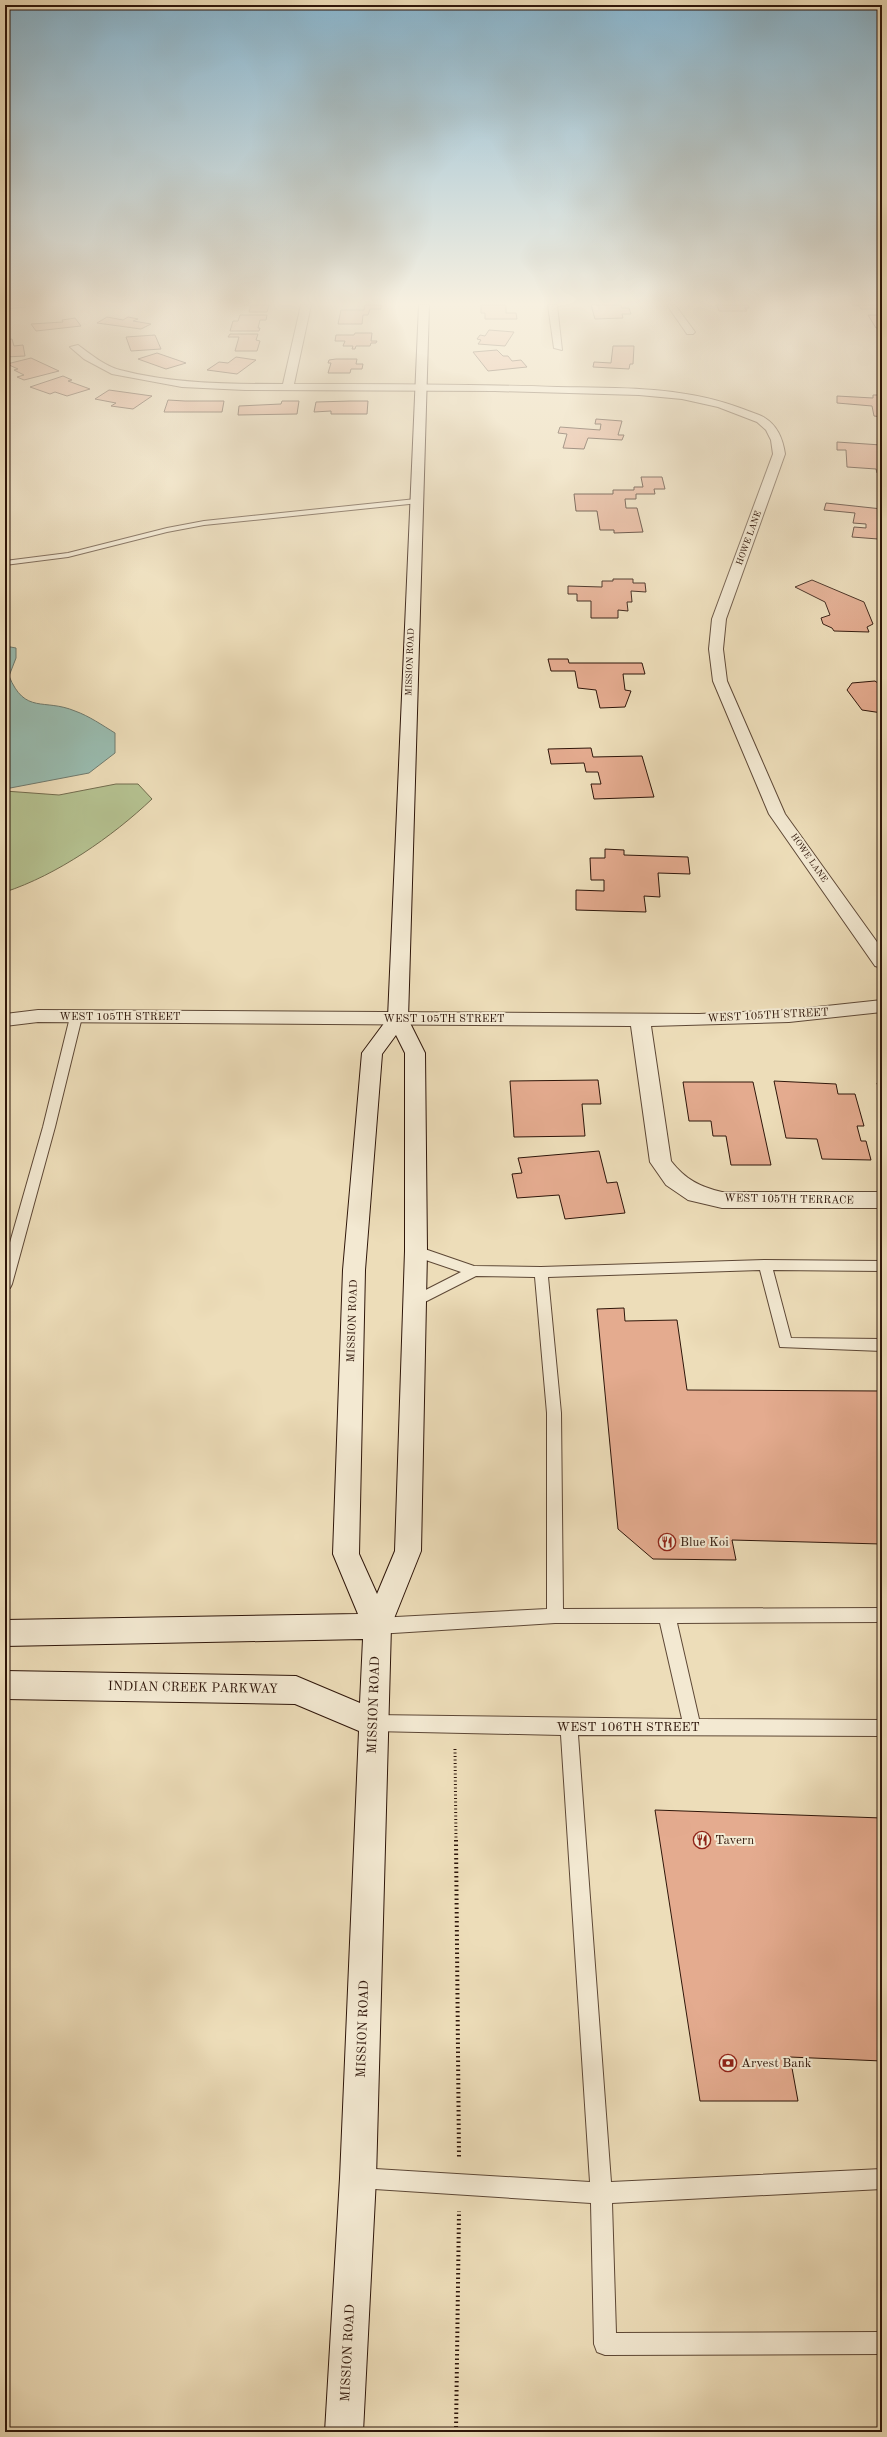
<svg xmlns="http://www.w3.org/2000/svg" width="887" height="2437" viewBox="0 0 887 2437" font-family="'Old Standard TT',serif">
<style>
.green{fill:#b5c291;stroke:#726c4e}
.water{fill:#99bcb0;stroke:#6f7a6e}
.building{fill:#e4ab8f;stroke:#2f160a}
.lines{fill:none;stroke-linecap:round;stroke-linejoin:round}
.lane-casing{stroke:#5e4836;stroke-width:2}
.street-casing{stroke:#5e4836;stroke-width:2}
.secondary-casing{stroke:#2f160a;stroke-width:2}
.path-far1{stroke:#2f160a;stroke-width:3;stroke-dasharray:1 2.5;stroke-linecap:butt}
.path{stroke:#2f160a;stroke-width:4;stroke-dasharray:1.5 3;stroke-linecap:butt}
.lane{fill:#f3e9d2;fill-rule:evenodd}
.street{fill:#f3e9d2;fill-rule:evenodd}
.secondary{fill:#f3e9d2;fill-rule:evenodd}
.labels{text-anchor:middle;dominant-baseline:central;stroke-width:4;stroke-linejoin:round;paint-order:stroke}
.far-street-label{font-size:9px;fill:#2f160a;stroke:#f3e9d2}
.street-label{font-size:11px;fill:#2f160a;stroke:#f3e9d2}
.near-poi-label{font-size:13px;fill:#2f160a;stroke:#f3e9d2;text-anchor:start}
.near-street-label{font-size:13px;fill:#2f160a;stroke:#f3e9d2}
</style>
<rect width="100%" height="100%" fill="#edddb9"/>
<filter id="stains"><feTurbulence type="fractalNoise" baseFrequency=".005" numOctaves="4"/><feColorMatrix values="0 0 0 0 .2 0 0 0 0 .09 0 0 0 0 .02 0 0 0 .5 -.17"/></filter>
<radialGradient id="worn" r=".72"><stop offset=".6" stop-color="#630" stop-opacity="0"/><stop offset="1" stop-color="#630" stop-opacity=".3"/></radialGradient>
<path class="green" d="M116,784H138L152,799C112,837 57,875 5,892V791L59,795Z"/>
<path class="water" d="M5,646L16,648V658L9,676C25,715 44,698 75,711C89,716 102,725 115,733V753L89,773L5,789Z"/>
<g class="building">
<path d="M5,305H25L26,307L5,309Z"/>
<path d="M244,305H269L267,312H249L251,305Z"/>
<path d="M365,305H381V309H370L368,315H363L362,324H338L341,310H364Z"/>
<path d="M481,305H506V313H516L517,319H485V313H481Z"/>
<path d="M591,305H621L622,308H629L631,314H622L623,318L595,319Z"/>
<path d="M715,305H748L749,308H745L747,311H719L717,305Z"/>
<path d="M852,305H880L882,309H861L859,305Z"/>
<path d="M240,315H267L266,320H260L258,328H260L259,331H230L233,321H238Z"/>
<path d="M868,315H882V328H876Z"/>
<path d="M107,317L123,320L128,317L138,319L133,321L151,324L141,329L97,323Z"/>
<path d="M75,318L81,326L36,331L31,324L63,322L62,320Z"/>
<path d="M489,330L514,332L505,346L478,344L481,340L477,339L480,335L485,336Z"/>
<path d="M355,333H372L371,341H377L376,343H371L370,346H356L355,349H352L353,346H343L345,341H335L336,335H354Z"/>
<path d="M230,334H258L256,340L260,341L257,351H235L239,337H228Z"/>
<path d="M155,335L161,349L131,351L126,337Z"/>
<path d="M12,339L14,346L23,345L25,356L5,357V340Z"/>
<path d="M613,346H634L633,364H630L629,369L593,367L594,362L611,363Z"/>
<path d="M497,350L503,356H508L512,361L521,360L527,367L488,371L473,352Z"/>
<path d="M157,353L186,363L166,369L138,359Z"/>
<path d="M236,357L256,360L237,374L207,370L219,362L228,363Z"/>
<path d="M31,358L59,371L24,380L17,377L24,375L14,370L18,369L7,364Z"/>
<path d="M336,359H357L356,364H363L362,369H351L350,373H328L331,363H328L329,360Z"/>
<path d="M63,376L72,380L68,381L90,389L67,396L55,392L50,394L30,387Z"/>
<path d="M109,390L152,396L133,409L111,406L116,403L95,399Z"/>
<path d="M878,392H882V417L874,416L872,406L837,403V396L873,398V395H878Z"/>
<path d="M168,400L185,401H224L222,412H164Z"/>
<path d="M282,401H299L297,414L238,415L239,406L281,404Z"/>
<path d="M350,401H368L367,414H331V411L314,412L316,402Z"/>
<path d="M596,419L622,421L618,435H624L622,440L588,438L584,449L563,448L567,434L558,433L560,427L600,430L601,424H595Z"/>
<path d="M837,442L881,445L882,473H877L876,469L847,467L846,450H837Z"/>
<path d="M641,477H662L665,489H654L655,494H636V499H625L626,508H637L643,532L614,533V530H600L597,511H576L574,494H613V490H634V487H643Z"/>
<path d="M826,503L882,509V538L878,537V539L852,537L854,527L866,528V524L853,523L855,513L824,510Z"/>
<path d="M613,579H633V583H645L646,592L631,591L632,602H627L628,611L618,610V618H591V601H577V594H568V586L602,587V581H613Z"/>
<path d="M812,580L864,602L873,624L867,627L869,632L834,631L832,628L823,624L821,618L830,615L825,602L795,587Z"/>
<path d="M548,659H568L569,663H642L645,674H623L625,690L631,691L625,707L600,708L596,690L578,688L575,671H551Z"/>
<path d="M875,681L882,686V713L862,710L847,690L852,683Z"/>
<path d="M591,748L593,757L642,756L654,797L594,799L591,784H601L598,772H586L584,763L551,764L548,749Z"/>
<path d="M605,849L624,850V855L688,857L690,874L658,873L660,897L644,896L646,912L576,910V890L604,891V880H591L590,858H605Z"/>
<path d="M598,1080L601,1104H582L585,1136L514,1137L510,1081Z"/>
<path d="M774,1081L836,1084L838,1094H855L864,1126H857L861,1141H866L871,1160L822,1159L817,1139L786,1138Z"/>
<path d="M683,1082H753L771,1165H731L726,1136H713L711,1121H689Z"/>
<path d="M877,1083L882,1084V1101Z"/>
<path d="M599,1151L607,1183L617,1182L625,1213L565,1219L559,1195L517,1198L512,1174L522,1173L518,1158Z"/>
<path d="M624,1308L625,1321L677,1320L687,1390L882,1391V1548L881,1544L732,1540L736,1560L653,1559L618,1529L597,1309Z"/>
<path d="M655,1810L882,1818V2061L790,2057L798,2101H700Z"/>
</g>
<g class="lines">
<defs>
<g id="lane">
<path d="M416,499H419V503L204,525L167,532L68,557L5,565V561L68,553L167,528L204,521Z"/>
<path d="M76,1013L82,1017L55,1127L12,1284L10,1288L5,1289V1260L43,1127L70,1017Z"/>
<path d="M416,1246L474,1266L541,1267L765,1260L882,1261V1271L773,1270L791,1338L882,1339V1351L780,1347L760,1270L548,1277L561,1413L563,1609L882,1608V1622L677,1623L699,1719L882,1720V1736L578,1735L611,2182L882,2169V2189L612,2203L616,2333L882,2332V2354L605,2355L597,2352L594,2344L591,2203L359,2188L352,2185L349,2178L352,2171L359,2168L590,2182L561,1735L373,1731L367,1729L364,1723L367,1717L373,1715L682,1719L660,1623H555L377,1634L371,1631L369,1626L371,1621L377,1618L547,1609V1413L535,1277L476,1276L415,1307L410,1306L408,1302L410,1298L461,1272L411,1255L409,1251L411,1247Z"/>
</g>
<g id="street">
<path d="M301,305H311L294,384C382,384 470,384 557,387C619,388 684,386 743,409C750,412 759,414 765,418C778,426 783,440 785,454L726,619L723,649L727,681L785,814L882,949V968L875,966L769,814L713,681L709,649L712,619L773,454L771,440L766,430L757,422L718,407L682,399L639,395L495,391L245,390L182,387L112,374L84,359L70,347L78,345C90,354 105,366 120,370C173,384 229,384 283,384Z"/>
<path d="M548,305H557L562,350L554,348Z"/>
<path d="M667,305H675L695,332L693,334H687Z"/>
<path d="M882,1000V1012L789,1022L651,1026L671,1161C685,1179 700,1187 722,1192H882V1208H722L688,1200L666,1185L650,1162L631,1026L38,1022L5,1026V1014L38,1010L699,1014L789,1010Z"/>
</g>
<path id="secondary" d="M419,305H429L408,1019L425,1053L427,1251L421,1551L391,1626L376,2178L363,2432H325L340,2178L359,1731L295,1704L5,1699V1671L296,1676L360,1703L363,1639L5,1646V1620L358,1614L333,1554L343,1270L362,1053L388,1018ZM396,1035L405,1053V1251L395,1551L377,1594L359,1554L365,1270L382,1054Z"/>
</defs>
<use href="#lane" class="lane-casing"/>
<use href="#street" class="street-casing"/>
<use href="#secondary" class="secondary-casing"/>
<path class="path-far1" d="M455,1749L456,1841"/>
<g class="path">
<path d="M456,1840L459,2158"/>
<path d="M456,2432L459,2211"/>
</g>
<use href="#lane" class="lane"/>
<use href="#street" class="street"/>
<use href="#secondary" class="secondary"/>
</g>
<linearGradient id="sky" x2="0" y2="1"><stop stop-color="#88b7d2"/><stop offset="0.47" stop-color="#f7f0e0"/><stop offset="1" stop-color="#f7f0e0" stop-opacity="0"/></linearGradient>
<rect width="887" height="646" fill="url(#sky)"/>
<defs>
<symbol id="restaurant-ring" viewBox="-11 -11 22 22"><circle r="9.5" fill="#f3e9d2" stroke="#8f2418" stroke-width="1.5"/><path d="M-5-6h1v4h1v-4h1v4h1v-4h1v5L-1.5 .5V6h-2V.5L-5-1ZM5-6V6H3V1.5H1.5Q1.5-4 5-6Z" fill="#8f2418"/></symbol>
<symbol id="bank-ring" viewBox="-11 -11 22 22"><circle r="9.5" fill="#f3e9d2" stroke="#8f2418" stroke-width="1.5"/><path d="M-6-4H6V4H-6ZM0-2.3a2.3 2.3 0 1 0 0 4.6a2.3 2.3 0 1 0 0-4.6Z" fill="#8f2418"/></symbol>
</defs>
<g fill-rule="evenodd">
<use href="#restaurant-ring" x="657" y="1532" width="20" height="20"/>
<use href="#restaurant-ring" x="692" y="1830" width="20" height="20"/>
<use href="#bank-ring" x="718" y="2053" width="20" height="20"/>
</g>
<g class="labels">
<g class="far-street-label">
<text transform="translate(749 538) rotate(-70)">HOWE LANE</text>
<text transform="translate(410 662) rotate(-88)">MISSION ROAD</text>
<text transform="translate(809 858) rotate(55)">HOWE LANE</text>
</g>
<g class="street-label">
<text transform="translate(768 1016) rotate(-3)">WEST 105TH STREET</text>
<text x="120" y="1017">WEST 105TH STREET</text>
<text x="444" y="1019">WEST 105TH STREET</text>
<text transform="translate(789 1200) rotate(1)">WEST 105TH TERRACE</text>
<text transform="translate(353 1321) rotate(-88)">MISSION ROAD</text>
</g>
<g class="near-poi-label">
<text x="680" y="1542">Blue Koi</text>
<text x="715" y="1840">Tavern</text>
<text x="741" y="2063">Arvest Bank</text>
</g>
<g class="near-street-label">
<text transform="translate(193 1688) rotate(1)">INDIAN CREEK PARKWAY</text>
<text transform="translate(374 1705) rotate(-88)">MISSION ROAD</text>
<text x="628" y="1727">WEST 106TH STREET</text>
<text transform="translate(363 2029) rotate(-88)">MISSION ROAD</text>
<text transform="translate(348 2353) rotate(-87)">MISSION ROAD</text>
</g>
</g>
<rect width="887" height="2437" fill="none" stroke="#edddb9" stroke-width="20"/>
<rect x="6" y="6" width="875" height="2425" fill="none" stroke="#2f160a" stroke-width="2"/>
<rect x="10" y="10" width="867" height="2417" fill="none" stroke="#2f160a"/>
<rect width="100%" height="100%" filter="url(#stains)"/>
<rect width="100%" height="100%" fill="url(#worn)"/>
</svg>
